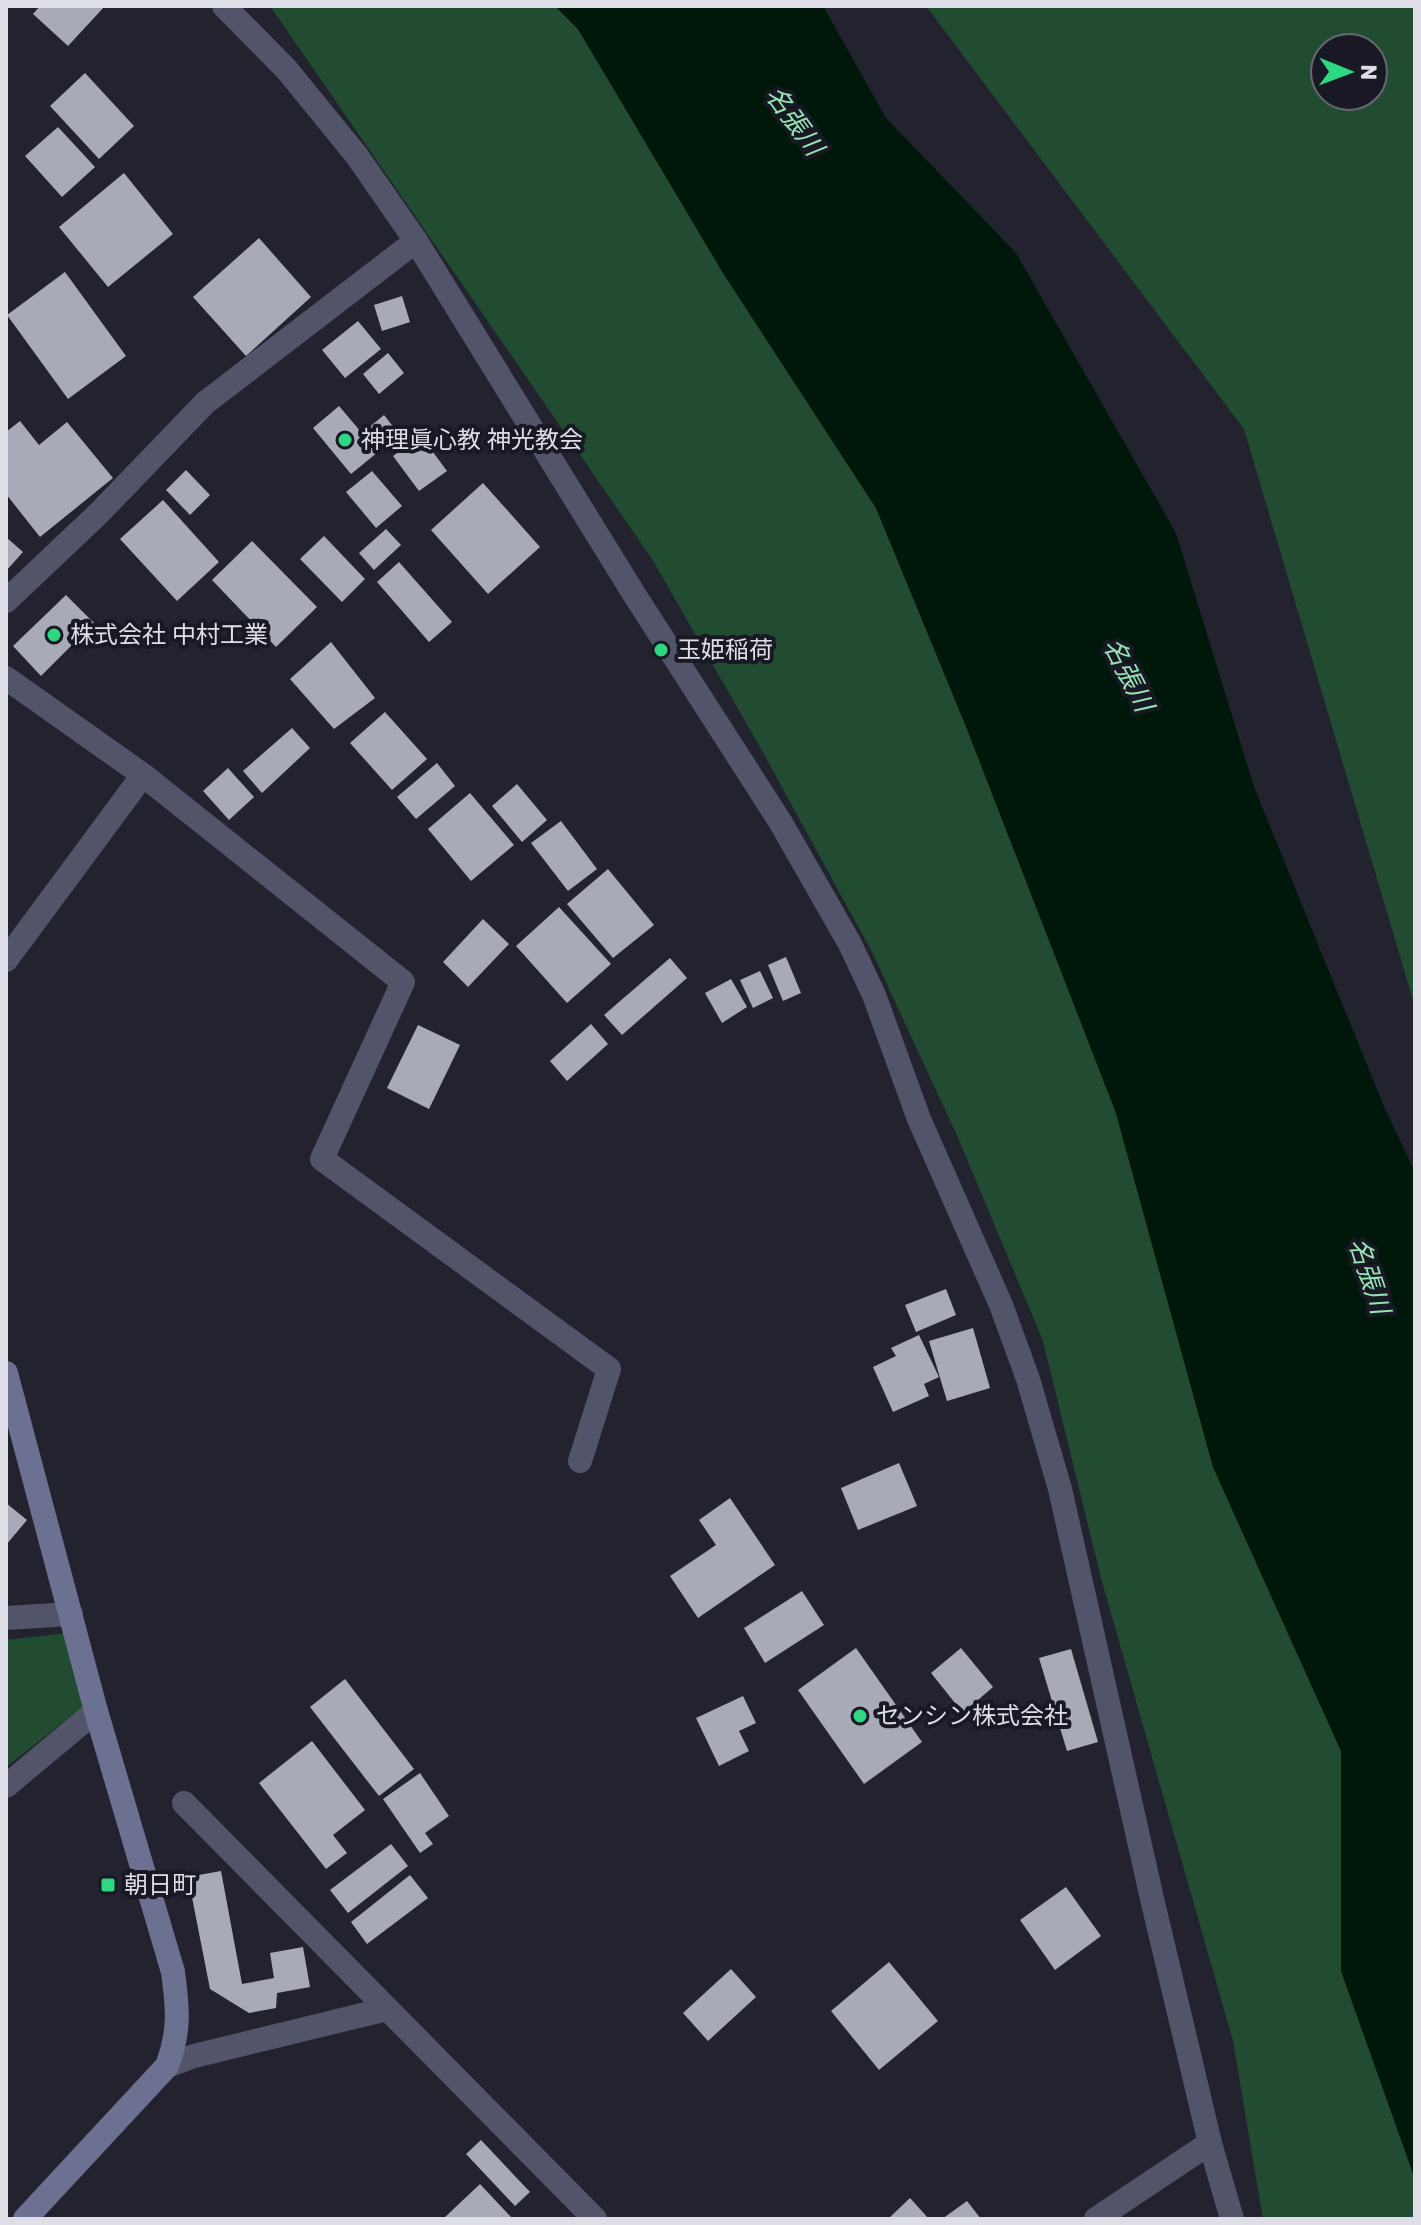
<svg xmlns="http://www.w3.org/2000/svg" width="1421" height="2225" viewBox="0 0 1421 2225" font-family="Rubik,'Noto Sans JP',sans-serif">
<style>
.green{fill:#214c32;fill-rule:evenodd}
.water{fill:#001809}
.building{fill:#a9aab8}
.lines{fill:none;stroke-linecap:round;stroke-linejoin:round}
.street{stroke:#525569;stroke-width:24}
.secondary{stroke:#6c7091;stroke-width:24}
.poi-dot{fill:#2ed883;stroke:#181924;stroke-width:3}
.labels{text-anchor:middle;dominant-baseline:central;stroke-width:8;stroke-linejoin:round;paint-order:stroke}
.poi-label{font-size:24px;fill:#dedfe6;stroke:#181924;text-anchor:start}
.water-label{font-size:26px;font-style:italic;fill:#95e4b1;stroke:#181924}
</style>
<rect width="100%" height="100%" fill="#22232e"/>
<g class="green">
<path d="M270,6H555L578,29L723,273L876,508L967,729L1116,1113L1213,1467L1341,1751V1970L1415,2179V2219H1263L1233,2041L1101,1578L1043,1341L959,1140L872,952L760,747L652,559Z"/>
<path d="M926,6H1415V1007L1244,429ZM1325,48H1373V96H1325Z"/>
<path d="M68,1633L84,1706L6,1767V1640Z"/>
</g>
<path class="water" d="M555,6H823L886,118L1016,253L1176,533L1254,787L1385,1109L1415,1172V2179L1341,1971V1751L1213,1467L1116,1113L967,729L876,508L723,273L578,29Z"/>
<g class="building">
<path d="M40,6H105L68,46L33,14Z"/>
<path d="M85,73L134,126L99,159L50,106Z"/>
<path d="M58,127L95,167L62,197L25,156Z"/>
<path d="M124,173L173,234L108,287L59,227Z"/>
<path d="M259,238L311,297L246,356L193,297Z"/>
<path d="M65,272L126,356L68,399L7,315Z"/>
<path d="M402,296L410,322L382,331L374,305Z"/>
<path d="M358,321L381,349L345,378L322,350Z"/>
<path d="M388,353L404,373L379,394L363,374Z"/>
<path d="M339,406L378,452L351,474L313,428Z"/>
<path d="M384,415L402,438L385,451L367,429Z"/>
<path d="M20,421L39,445L67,422L113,478L40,537L6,494V432Z"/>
<path d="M421,436L447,471L419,491L393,456Z"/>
<path d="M186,470L210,495L190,515L166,490Z"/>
<path d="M372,471L402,506L376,528L346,492Z"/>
<path d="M483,483L540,547L488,594L431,530Z"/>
<path d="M163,500L219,562L177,601L120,539Z"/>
<path d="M386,529L401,545L374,570L359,553Z"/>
<path d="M324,536L365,579L342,602L300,559Z"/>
<path d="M6,537L23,552L6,571Z"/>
<path d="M252,541L317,607L276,647L212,580Z"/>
<path d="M399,562L452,622L429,642L377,582Z"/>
<path d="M66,595L94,623L41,676L13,646Z"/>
<path d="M331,642L375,698L334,729L290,679Z"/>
<path d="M385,712L427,759L392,790L350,743Z"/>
<path d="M292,728L310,748L262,793L243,771Z"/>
<path d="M437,763L455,786L416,819L397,797Z"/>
<path d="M228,768L254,797L229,820L203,791Z"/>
<path d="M517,784L547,820L522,842L492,806Z"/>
<path d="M470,793L514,845L471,881L428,829Z"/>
<path d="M561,821L597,869L568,891L531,843Z"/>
<path d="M608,869L654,925L613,958L567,904Z"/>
<path d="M559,907L611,964L567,1003L516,946Z"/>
<path d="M483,919L509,944L468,987L443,962Z"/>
<path d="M786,957L801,993L783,1001L768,965Z"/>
<path d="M670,958L687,978L622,1035L604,1015Z"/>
<path d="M760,971L773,998L753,1008L740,980Z"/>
<path d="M731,979L747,1007L722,1023L705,993Z"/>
<path d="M591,1024L608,1044L567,1081L550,1061Z"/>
<path d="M418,1025L460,1045L429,1109L387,1088Z"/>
<path d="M946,1289L956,1315L916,1332L905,1305Z"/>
<path d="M973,1328L990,1388L947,1401L929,1341Z"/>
<path d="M919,1335L939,1377L924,1384L929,1396L893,1412L873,1367L896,1356L891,1348Z"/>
<path d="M899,1463L917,1506L858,1530L841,1488Z"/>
<path d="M730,1498L775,1565L698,1618L670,1576L716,1545L699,1520Z"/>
<path d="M6,1503L27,1520L6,1545Z"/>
<path d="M802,1591L824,1625L765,1663L744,1628Z"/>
<path d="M856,1648L922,1742L864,1784L798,1690Z"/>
<path d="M961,1648L993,1687L963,1713L931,1673Z"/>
<path d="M1071,1649L1098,1742L1067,1751L1039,1658Z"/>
<path d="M345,1679L414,1769L379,1796L310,1707Z"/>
<path d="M743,1696L756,1723L739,1731L749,1751L719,1766L696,1718Z"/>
<path d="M312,1741L365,1810L333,1835L347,1853L326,1869L259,1783Z"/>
<path d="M420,1773L449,1816L425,1833L433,1844L420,1853L383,1799Z"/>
<path d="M391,1844L408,1866L348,1913L330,1890Z"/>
<path d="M221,1871L242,1984L274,1978L270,1953L303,1947L310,1987L277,1993L276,2008L249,2013L210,1989L188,1877Z"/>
<path d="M410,1875L428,1898L367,1944L351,1922Z"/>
<path d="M1066,1887L1101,1936L1055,1970L1020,1920Z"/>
<path d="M889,1962L938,2021L879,2070L831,2011Z"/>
<path d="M731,1969L756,1997L708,2041L683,2013Z"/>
<path d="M481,2140L530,2192L515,2206L466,2154Z"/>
<path d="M480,2184L511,2217L509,2219H443Z"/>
<path d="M910,2198L929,2219H888Z"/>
<path d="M967,2201L981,2219H942Z"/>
</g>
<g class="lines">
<g class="street">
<path d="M224,6L287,70L357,156L416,241L634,594L781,823L850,944L874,995L919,1119L1001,1305L1028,1379L1060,1489L1153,1903L1210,2143L1232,2219"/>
<path d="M6,601L99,513L205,403L416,241"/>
<path d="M6,678L143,775L403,982L322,1159L609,1369L580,1461"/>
<path d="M6,960L143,775"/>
<path d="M6,1618L71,1614"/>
<path d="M6,1786L96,1711"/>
<path d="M184,1803L595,2219"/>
<path d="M167,2066L194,2056L387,2009"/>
<path d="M1096,2219L1210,2143"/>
</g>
<path class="secondary" d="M6,1373L96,1711L173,1972C178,2009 180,2031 167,2066L25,2219"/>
</g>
<g class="poi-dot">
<circle cx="345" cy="440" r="8"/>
<circle cx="54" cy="635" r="8"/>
<circle cx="661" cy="650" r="8"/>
<circle cx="860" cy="1716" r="8"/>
<rect x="100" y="1877" width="16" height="16" rx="4"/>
</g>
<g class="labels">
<g class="poi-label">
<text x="361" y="440">神理眞心教 神光教会</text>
<text x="70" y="635">株式会社 中村工業</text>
<text x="677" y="650">玉姫稲荷</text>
<text x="876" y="1716">センシン株式会社</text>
<text x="124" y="1885">朝日町</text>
</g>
<g class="water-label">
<text transform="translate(794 121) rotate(54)">名張川</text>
<text transform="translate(1128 675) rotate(63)">名張川</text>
<text transform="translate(1369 1276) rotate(72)">名張川</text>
</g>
</g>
<rect width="1421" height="2225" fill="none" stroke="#dedfe6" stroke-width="16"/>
<g transform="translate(1349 72) rotate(91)"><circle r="38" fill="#181924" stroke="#676872" stroke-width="2"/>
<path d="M0-6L14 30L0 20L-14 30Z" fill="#2ed883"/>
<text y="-12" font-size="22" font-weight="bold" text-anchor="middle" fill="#dedfe6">N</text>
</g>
</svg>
